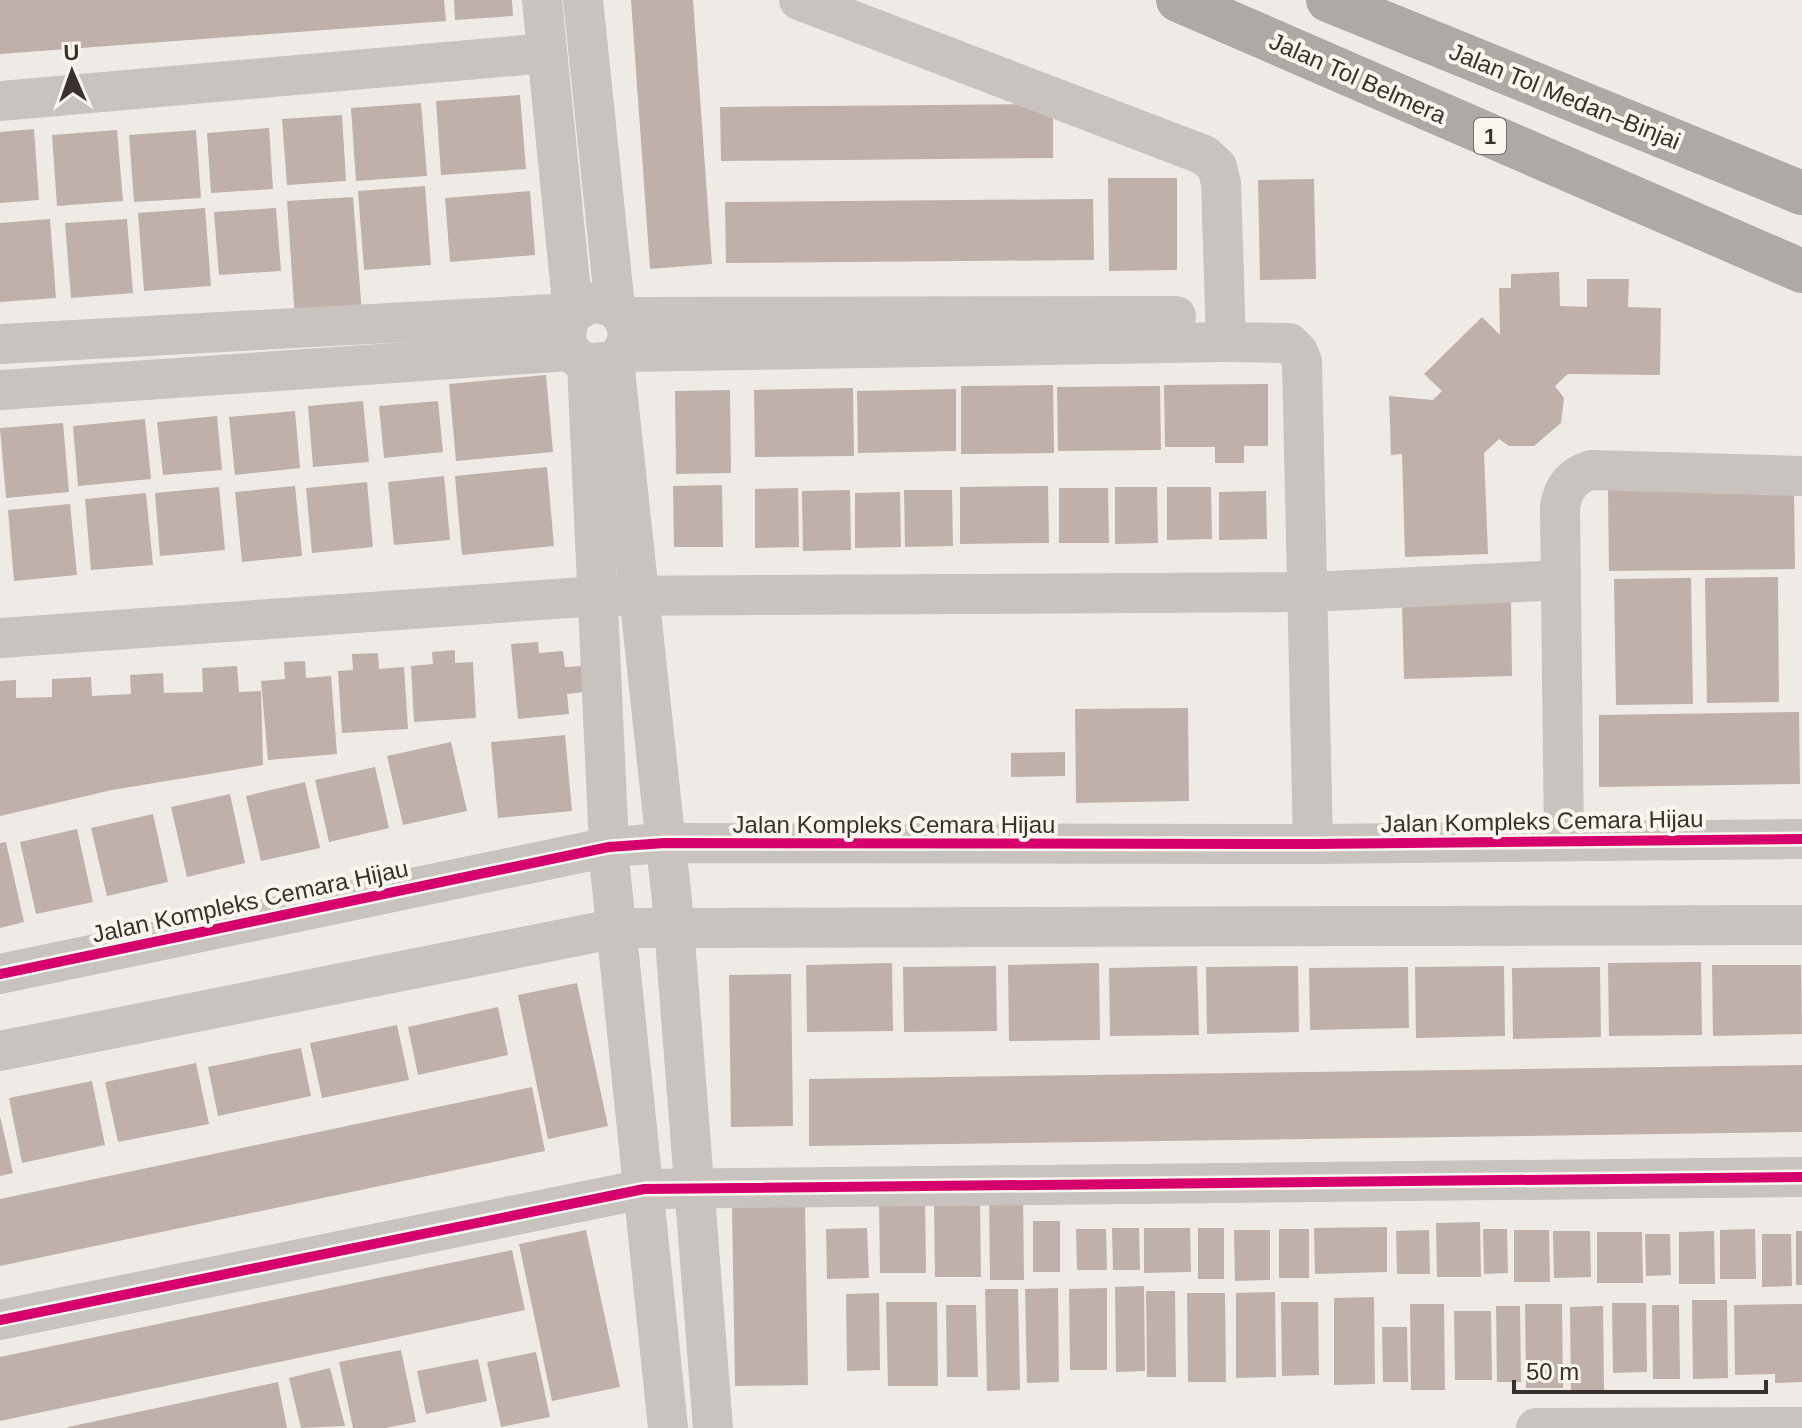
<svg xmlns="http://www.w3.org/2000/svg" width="1802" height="1428" viewBox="0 0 1802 1428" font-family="Arial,sans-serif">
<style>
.building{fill:#bfb1aa}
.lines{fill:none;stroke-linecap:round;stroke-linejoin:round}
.minor{stroke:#c8c3bf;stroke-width:40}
.motorway{stroke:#ada9a5;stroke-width:44}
.cycleway-casing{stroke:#f9f5ef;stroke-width:15}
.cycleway{stroke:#d6006c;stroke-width:10}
.labels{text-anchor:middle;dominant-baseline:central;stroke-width:8;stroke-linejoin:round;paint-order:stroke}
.shield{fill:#f9f5ef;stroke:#736c67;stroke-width:2}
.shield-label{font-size:22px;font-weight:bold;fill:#39312d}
.street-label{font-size:24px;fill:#39312d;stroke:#f9f5ef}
</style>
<rect width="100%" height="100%" fill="#eeeae6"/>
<g class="building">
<path d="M0,0H444L446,21L0,54Z"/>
<path d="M454,0H512L513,16L455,20Z"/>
<path d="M631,0H693L712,264L650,269Z"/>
<path d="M520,95L526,169L441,175L436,101Z"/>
<path d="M421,103L427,176L356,181L351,108Z"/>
<path d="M1053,104V158L721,161L720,107Z"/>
<path d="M342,115L346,181L287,185L282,119Z"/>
<path d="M269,128L273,189L211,193L207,133Z"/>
<path d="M34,129L39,200L0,203V132Z"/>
<path d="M117,130L123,201L57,206L52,135Z"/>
<path d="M196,130L201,198L134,202L129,135Z"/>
<path d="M1108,178H1177V270L1109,271Z"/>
<path d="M1314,179L1316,279L1260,280L1258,180Z"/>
<path d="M425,186L431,265L364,270L358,191Z"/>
<path d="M530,191L535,255L450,262L445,198Z"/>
<path d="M353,197L362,314L295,319L287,201Z"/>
<path d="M1093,199L1094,260L726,263L725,202Z"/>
<path d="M205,208L211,286L144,291L138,213Z"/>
<path d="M276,208L281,271L219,275L214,212Z"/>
<path d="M50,219L56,298L0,302V223Z"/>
<path d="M127,219L133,293L71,298L65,223Z"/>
<path d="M1559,272L1560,306L1587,307V279H1629L1628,307L1661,308L1660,375L1568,374L1555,386L1564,398L1561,423L1534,446H1509L1499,439L1484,453L1488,554L1405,557L1402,454L1391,455L1389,396L1433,400L1442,391L1424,374L1482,317L1500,335L1499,288H1511V274Z"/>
<path d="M546,375L553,452L456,461L449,384Z"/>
<path d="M1268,384V446H1244V463H1215V447H1165L1164,385Z"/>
<path d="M1053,385L1054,453L961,454V386Z"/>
<path d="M1160,386L1161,450L1058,451L1057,387Z"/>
<path d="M853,388L854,456L755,457L754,390Z"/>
<path d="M956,389V451L858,453L857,391Z"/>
<path d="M730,390L731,473L676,474L675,391Z"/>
<path d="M363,401L369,462L313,467L308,406Z"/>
<path d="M438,401L443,452L384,458L379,406Z"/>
<path d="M295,411L300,468L235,475L229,417Z"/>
<path d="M217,416L222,470L163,475L157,422Z"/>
<path d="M145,419L151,479L78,486L73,426Z"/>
<path d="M63,423L69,492L6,498L0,428Z"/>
<path d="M547,467L554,546L462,555L455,476Z"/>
<path d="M444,476L450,540L394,545L388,482Z"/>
<path d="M367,482L373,547L312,553L306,488Z"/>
<path d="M722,485L723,547H674L673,486Z"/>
<path d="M295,486L302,556L242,562L235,492Z"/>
<path d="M1048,486L1049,543L960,544V487Z"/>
<path d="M219,487L225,550L160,556L155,493Z"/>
<path d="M1115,487H1157L1158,543L1115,544Z"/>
<path d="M1167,487H1211L1212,539L1167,540Z"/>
<path d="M1794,487L1795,569L1609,571L1608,490Z"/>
<path d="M798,488L799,547L755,548V489Z"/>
<path d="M1059,488H1108L1109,543H1059Z"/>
<path d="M850,490L851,550L803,551L802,491Z"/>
<path d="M904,490H952L953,546L905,547Z"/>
<path d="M1266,491L1267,539L1219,540V492Z"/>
<path d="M900,492L901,547L855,548V493Z"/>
<path d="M146,493L153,565L91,570L85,499Z"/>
<path d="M70,504L77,575L14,581L8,510Z"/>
<path d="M1778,577L1779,702L1707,703L1705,578Z"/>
<path d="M1691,578L1693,704L1616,705L1614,579Z"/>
<path d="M1511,602L1512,676L1404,679L1402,604Z"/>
<path d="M538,642L539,653L563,651L565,667L583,666L586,692L567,694L569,714L518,719L511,644Z"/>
<path d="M455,650V663L473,662L476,718L414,722L411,666L433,664L432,652Z"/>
<path d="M378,653L379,669L404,667L408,729L342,733L338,671L353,670L352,654Z"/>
<path d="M305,661L306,678L331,676L337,754L268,760L261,681L285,679L284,662Z"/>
<path d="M237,666L239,692L261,691L263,765L112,790L0,816V681L16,680V698L52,697V679L91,677L92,696L131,694L130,675L163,673L164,693L203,692L202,668Z"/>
<path d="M1188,708L1189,801L1076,803L1075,709Z"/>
<path d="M1799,712L1800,784L1599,787V715Z"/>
<path d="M565,735L572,811L498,818L491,742Z"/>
<path d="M451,742L467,811L403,825L387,756Z"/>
<path d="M1065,752V776L1011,777V753Z"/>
<path d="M375,767L389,828L329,842L315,780Z"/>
<path d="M305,782L320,848L261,861L246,796Z"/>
<path d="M230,794L245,863L187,877L171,807Z"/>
<path d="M153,814L168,882L107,896L91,828Z"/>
<path d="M77,829L93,902L36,914L20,842Z"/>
<path d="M6,842L24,922L0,928V843Z"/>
<path d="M1701,962L1702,1035L1609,1036L1608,963Z"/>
<path d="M892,963L893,1031L807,1032L806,965Z"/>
<path d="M1099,963L1100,1040L1009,1041L1008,965Z"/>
<path d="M1712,965H1801L1802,1034L1713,1036Z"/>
<path d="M996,966L997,1031L904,1032L903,967Z"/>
<path d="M1197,966L1199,1035L1110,1036L1109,968Z"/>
<path d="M1298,966L1299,1032L1207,1034L1206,967Z"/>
<path d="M1504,966L1505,1036L1416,1038L1415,967Z"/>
<path d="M1408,967L1409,1028L1310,1030L1309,968Z"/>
<path d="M1600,967L1601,1037L1513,1039L1512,968Z"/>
<path d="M791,974L793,1126L731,1127L729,975Z"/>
<path d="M577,983L608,1126L548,1139L518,995Z"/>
<path d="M498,1007L508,1055L418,1075L408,1027Z"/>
<path d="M397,1025L409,1080L322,1098L310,1043Z"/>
<path d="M301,1048L311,1096L218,1116L208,1067Z"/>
<path d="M196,1063L209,1124L118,1142L105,1082Z"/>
<path d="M1802,1065V1132L809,1146V1079Z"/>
<path d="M92,1081L105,1145L22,1163L9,1098Z"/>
<path d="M532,1087L545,1151L0,1266V1199Z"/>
<path d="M0,1116L13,1173L0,1176Z"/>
<path d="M989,1192H1023L1024,1280H990Z"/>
<path d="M879,1198H925L926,1273H880Z"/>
<path d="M980,1198L981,1277H935L934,1199Z"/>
<path d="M805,1206L808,1385L735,1386L732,1207Z"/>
<rect x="1033" y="1221" width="27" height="51"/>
<path d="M1480,1222L1481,1277H1437L1436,1223Z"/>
<path d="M1387,1227V1272L1315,1274L1314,1228Z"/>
<path d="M867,1228L869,1278L827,1279L826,1229Z"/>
<path d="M1112,1228H1139L1140,1270H1113Z"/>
<path d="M1144,1228H1190L1191,1272L1144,1273Z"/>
<rect x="1198" y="1228" width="26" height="51"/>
<path d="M1076,1229H1106L1107,1270H1077Z"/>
<rect x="1279" y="1229" width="30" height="49"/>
<path d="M1483,1229H1507L1508,1273L1484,1274Z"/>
<path d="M1755,1229L1756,1279H1720V1230Z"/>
<path d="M586,1230L620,1387L552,1401L519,1244Z"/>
<path d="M1234,1230H1270V1280L1235,1281Z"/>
<path d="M1429,1230L1430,1274H1397L1396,1231Z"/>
<path d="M1514,1230H1549L1550,1282H1514Z"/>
<path d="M1553,1231H1590L1591,1277L1554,1278Z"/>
<path d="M1714,1231L1715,1284H1679V1232Z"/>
<rect x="1796" y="1231" width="6" height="54"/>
<path d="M1597,1232H1642L1643,1283H1597Z"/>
<path d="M1645,1234H1670L1671,1275L1646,1276Z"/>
<path d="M1762,1234H1791L1792,1286L1762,1287Z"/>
<path d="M512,1250L525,1310L0,1421V1357Z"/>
<path d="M1144,1286L1145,1371L1116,1372L1115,1287Z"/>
<path d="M1058,1288L1059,1382L1027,1383L1025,1289Z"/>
<path d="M1107,1288V1370H1070L1069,1289Z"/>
<path d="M985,1289H1018L1020,1390L987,1391Z"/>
<path d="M1146,1291H1175L1176,1377H1147Z"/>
<path d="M1275,1292L1276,1377L1236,1378V1293Z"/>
<path d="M879,1293L880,1370L847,1371L846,1294Z"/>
<path d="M1187,1293H1225L1226,1382H1188Z"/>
<path d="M1374,1297L1375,1384L1334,1385V1298Z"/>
<path d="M1692,1300H1727L1728,1378L1693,1379Z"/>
<path d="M886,1302H937L938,1386H888Z"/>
<path d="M1281,1302H1318L1319,1375L1282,1376Z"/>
<path d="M1612,1303H1646L1647,1372L1613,1373Z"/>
<path d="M1410,1304H1444L1445,1390H1411Z"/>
<path d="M1525,1304H1562L1563,1388H1526Z"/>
<path d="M1802,1304V1382L1775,1383V1374L1735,1375L1734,1305Z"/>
<path d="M946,1305H976L978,1377H947Z"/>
<path d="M1652,1305H1679L1680,1379H1653Z"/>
<path d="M1496,1306H1520L1521,1382H1497Z"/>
<path d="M1603,1306L1604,1392L1571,1393L1570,1307Z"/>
<path d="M1454,1311H1491L1492,1380H1455Z"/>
<path d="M1382,1327H1407L1408,1382H1383Z"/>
<path d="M401,1350L416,1422L385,1428H353L339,1362Z"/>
<path d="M536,1352L550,1417L501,1427L487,1362Z"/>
<path d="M478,1359L487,1401L426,1414L417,1371Z"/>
<path d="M330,1368L345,1426L301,1428L289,1378Z"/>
<path d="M278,1382L287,1428H68V1427Z"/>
</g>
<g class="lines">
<g class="minor">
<path d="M583,0L615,308"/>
<path d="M799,0L1204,155L1217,167L1221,183L1226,342L1289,343L1298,352L1302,362L1313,844"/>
<path d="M0,101L547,53"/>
<path d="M624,317L1176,316"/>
<path d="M0,344L573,313L593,302L615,308C632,326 632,343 614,361L587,364C565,352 561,335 573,313L542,0"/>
<path d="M623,352L1226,342"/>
<path d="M614,361L672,901L713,1428"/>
<path d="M587,364L610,868L668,1428"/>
<path d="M0,390L569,351"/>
<path d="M0,638L598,596L1309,592L1561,580"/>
<path d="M1564,840L1560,506C1564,487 1572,476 1591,470L1802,476"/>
<path d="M0,974L609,847L665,843L1313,844L1802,839"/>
<path d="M0,1051L618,928L1802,925"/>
<path d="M0,1320L644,1189L1802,1177"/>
<path d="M1536,1428L1802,1427"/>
</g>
<g class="motorway">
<path d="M1178,0L1802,271"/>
<path d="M1328,0L1802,193"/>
</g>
<defs>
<g id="cycleway">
<path d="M0,974L609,847L665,843L1313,844L1802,839"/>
<path d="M0,1320L644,1189L1802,1177"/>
</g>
</defs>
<use href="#cycleway" class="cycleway-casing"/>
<use href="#cycleway" class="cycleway"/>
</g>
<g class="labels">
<rect class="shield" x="1474" y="118" width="32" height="36" rx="6"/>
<g class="shield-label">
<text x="1490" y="136">1</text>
</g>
<g class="street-label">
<text transform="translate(1358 78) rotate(24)">Jalan Tol Belmera</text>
<text transform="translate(1565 96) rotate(22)">Jalan Tol Medan–Binjai</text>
<text transform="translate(1542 821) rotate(-1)">Jalan Kompleks Cemara Hijau</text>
<text x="894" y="824">Jalan Kompleks Cemara Hijau</text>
<text transform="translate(250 901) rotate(-12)">Jalan Kompleks Cemara Hijau</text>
</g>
</g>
<g transform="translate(72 72) rotate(358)" stroke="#f9f5ef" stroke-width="6" paint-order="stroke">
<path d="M0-6L14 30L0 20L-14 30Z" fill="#39312d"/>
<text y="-12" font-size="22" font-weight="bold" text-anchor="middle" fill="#39312d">U</text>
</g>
<path d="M1514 1380v12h252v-12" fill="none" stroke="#39312d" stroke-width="4"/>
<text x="1526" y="1380" font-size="24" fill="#39312d" stroke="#f9f5ef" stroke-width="6" paint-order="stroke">50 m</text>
</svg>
